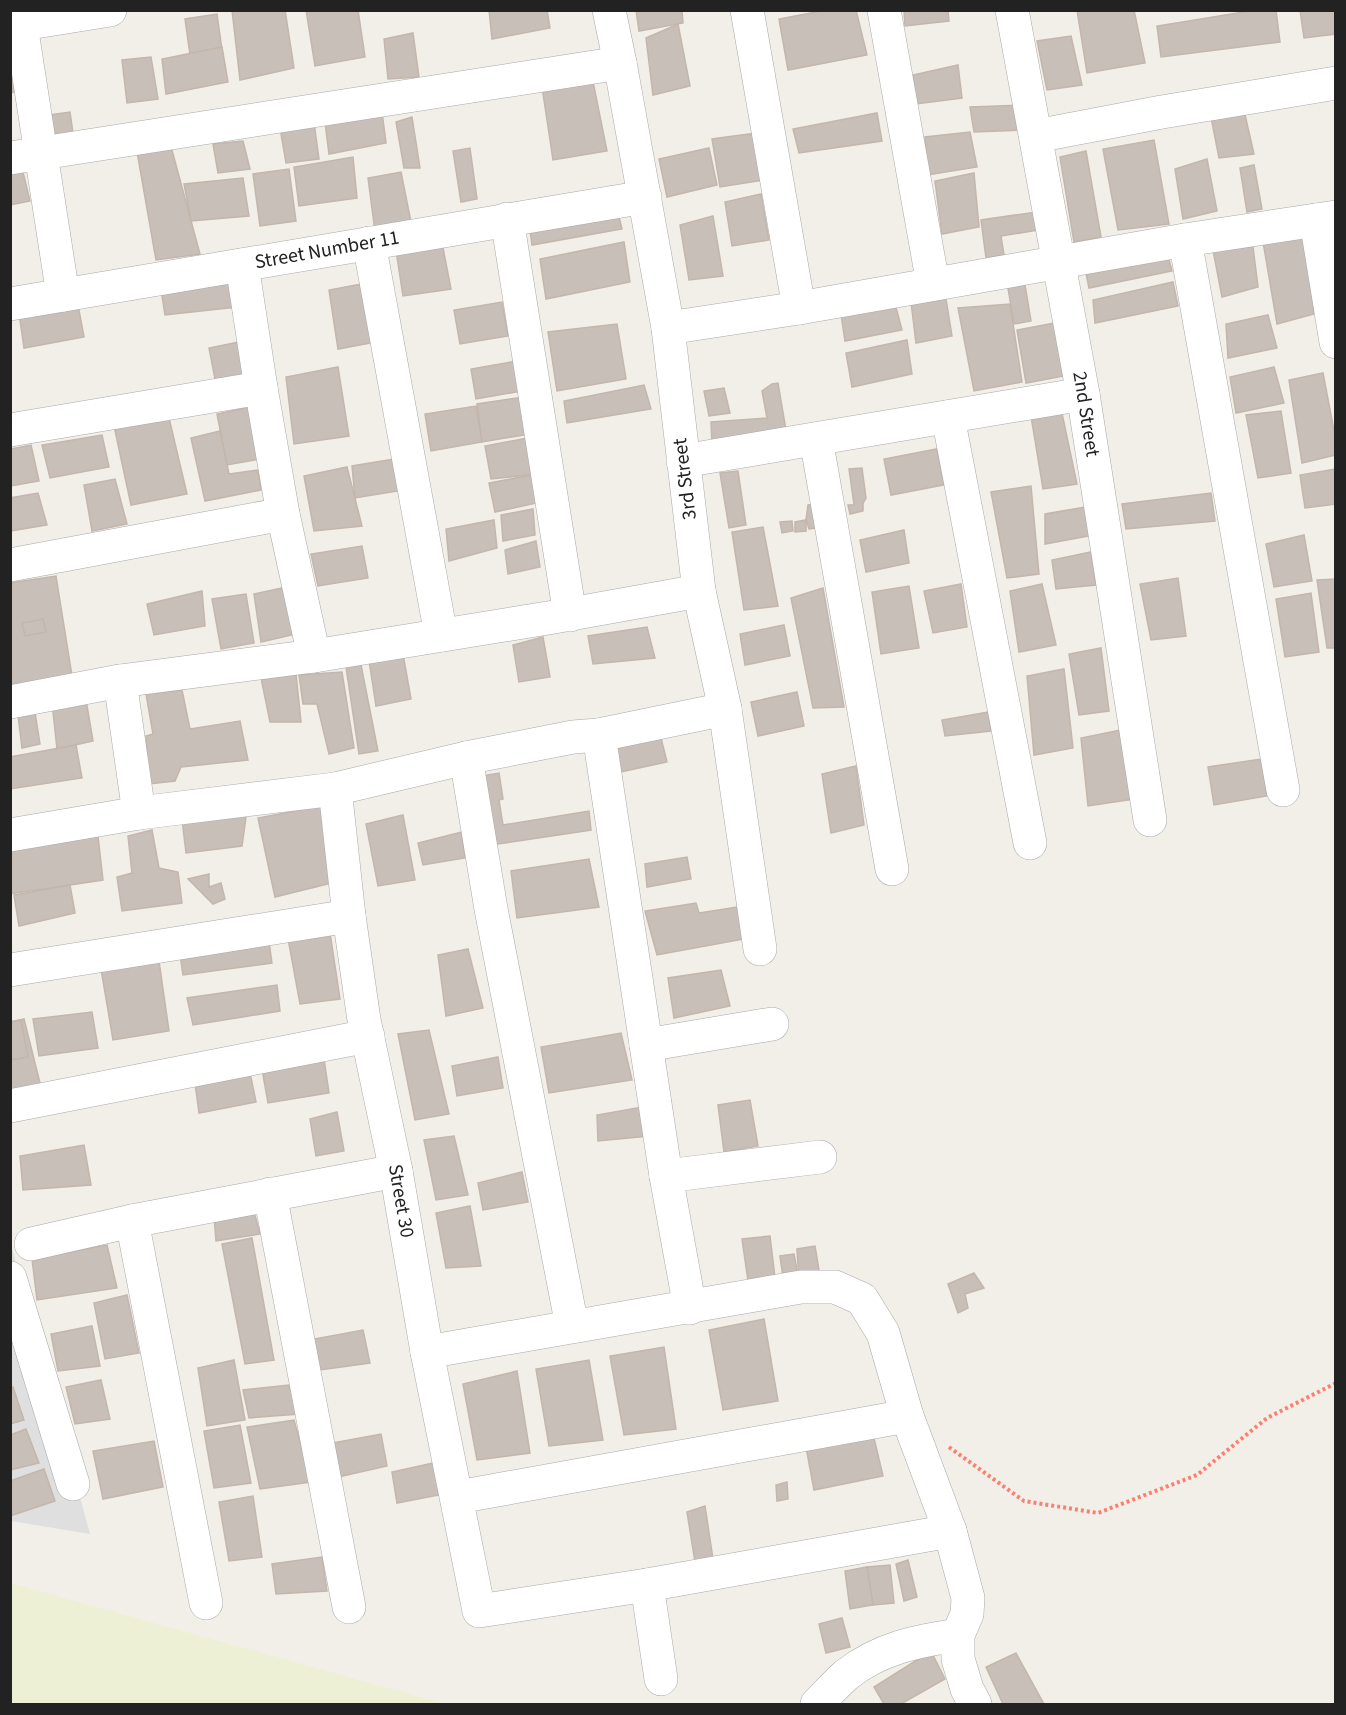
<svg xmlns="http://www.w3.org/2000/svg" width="1346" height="1715" viewBox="0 0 1346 1715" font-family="'Source Sans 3',sans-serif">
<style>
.residential{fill:#e0dfdf}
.farmland{fill:#eef0d5}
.building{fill:#c7bfb8;stroke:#c4b6ab;stroke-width:1.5}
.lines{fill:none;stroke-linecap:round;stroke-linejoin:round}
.minor-casing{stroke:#a9a9a9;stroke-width:34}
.path{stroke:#fa8072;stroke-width:4;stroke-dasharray:3 3;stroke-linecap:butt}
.minor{stroke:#fff;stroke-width:33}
.labels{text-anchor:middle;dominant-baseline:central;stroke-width:6;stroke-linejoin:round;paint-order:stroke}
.street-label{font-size:20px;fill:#222;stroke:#fff}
</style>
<rect width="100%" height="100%" fill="#f2efe9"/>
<path class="residential" d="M11,1245L90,1534L11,1521Z"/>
<path class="farmland" d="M11,1583L446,1704H11Z"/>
<g class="building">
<path d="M232,10H285L294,68L240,80Z"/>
<path d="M306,10H358L365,57L315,66Z"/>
<path d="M489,10H547L550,28L492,39Z"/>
<path d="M636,10H682L683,23L639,31Z"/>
<path d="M826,10H856L867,55L788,70L779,19Z"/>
<path d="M904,10H948L949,21L905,26Z"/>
<path d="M1077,10H1134L1145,63L1087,73Z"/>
<path d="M1256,10H1276L1280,42L1161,57L1157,26Z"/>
<path d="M1300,10H1336V34L1304,38Z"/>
<path d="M217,14L223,57L191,62L185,19Z"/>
<path d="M678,24L690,86L653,95L646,38Z"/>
<path d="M413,33L419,77L388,79L384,39Z"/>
<path d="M1071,36L1082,85L1047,90L1037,41Z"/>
<path d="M10,42L20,91L10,93Z"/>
<path d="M222,47L228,82L166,94L162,59Z"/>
<path d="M151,57L158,99L127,103L122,60Z"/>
<path d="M958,65L962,98L916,104L913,75Z"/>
<path d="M591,72L607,151L553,160L541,80Z"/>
<path d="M1022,105L1025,130L974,132L970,107Z"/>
<path d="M1243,106L1254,154L1219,158L1210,112Z"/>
<path d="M70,112L73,133L53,136L50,115Z"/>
<path d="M382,112L386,143L329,154L325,122Z"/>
<path d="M877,113L882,141L799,153L793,129Z"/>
<path d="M313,115L319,159L286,163L279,122Z"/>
<path d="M412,117L420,168H404L396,122Z"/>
<path d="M970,132L977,167L928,175L925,137Z"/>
<path d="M756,133L764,180L720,187L712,139Z"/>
<path d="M169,139L200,254L156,260L136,146Z"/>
<path d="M1154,140L1169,224L1118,230L1103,149Z"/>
<path d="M243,141L250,169L218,173L213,144Z"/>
<path d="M470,148L477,199L461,202L453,151Z"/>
<path d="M709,148L717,185L667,197L659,159Z"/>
<path d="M1086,151L1101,237L1074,242L1060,157Z"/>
<path d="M353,157L357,198L299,206L294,167Z"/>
<path d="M1207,159L1217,211L1183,219L1175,169Z"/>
<path d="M21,164L30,201L10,205V166Z"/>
<path d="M1254,165L1262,209L1247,212L1240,168Z"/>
<path d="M289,169L296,221L260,226L253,174Z"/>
<path d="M401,172L411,222L375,231L368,178Z"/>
<path d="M974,173L979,227L942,234L935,181Z"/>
<path d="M243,178L249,216L191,221L184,184Z"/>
<path d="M613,193L622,229L532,245L527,207Z"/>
<path d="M761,194L769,240L732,246L725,202Z"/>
<path d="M1036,212L1039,230L1001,236L1004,255L986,258L981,220Z"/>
<path d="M713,216L723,276L689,280L680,225Z"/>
<path d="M438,222L451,289L403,296L393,231Z"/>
<path d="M1305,227L1314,314L1277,324L1262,236Z"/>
<path d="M1252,239L1258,287L1222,297L1212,245Z"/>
<path d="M624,242L630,282L546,299L540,259Z"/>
<path d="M1166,248L1172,271L1089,288L1084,263Z"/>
<path d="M230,261L237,307L165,315L158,271Z"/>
<path d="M1024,279L1031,321L1014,324L1007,282Z"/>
<path d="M1173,282L1178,306L1095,323L1093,300Z"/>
<path d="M362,284L371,343L338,349L329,290Z"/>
<path d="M945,293L952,336L916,343L911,302Z"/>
<path d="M894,300L902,330L845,341L840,308Z"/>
<path d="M502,302L508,336L460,344L454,310Z"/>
<path d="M1010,304L1022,382L974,391L958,308Z"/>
<path d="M78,305L84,337L24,348L19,313Z"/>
<path d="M1268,315L1277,348L1228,358L1226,324Z"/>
<path d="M1055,323L1064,376L1026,383L1017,330Z"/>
<path d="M617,324L626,379L557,391L548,332Z"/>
<path d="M907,340L912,374L852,387L846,353Z"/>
<path d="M244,341L251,382L217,389L209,348Z"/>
<path d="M517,361L522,391L476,399L471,369Z"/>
<path d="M338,367L349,436L294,444L286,377Z"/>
<path d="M1274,367L1284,403L1236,413L1230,377Z"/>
<path d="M1323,373L1336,441V455L1302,463L1289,380Z"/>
<path d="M778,383L787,436L712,445L711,422L767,418L762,391L772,384Z"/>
<path d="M644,385L651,409L567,423L564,401Z"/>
<path d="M724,388L730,413L709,416L704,391Z"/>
<path d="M524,397L530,434L482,442L477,404Z"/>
<path d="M1060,404L1077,484L1043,489L1030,410Z"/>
<path d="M255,406L265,458L227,465L217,414Z"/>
<path d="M476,406L482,442L431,451L425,414Z"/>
<path d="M1281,411L1291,473L1258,478L1246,415Z"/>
<path d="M169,418L187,494L131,505L114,426Z"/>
<path d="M220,431L229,474L258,470L261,490L205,501L191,438Z"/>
<path d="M102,435L109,467L50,478L42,445Z"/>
<path d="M533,437L537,474L491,479L485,446Z"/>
<path d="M31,445L39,481L10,486V449Z"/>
<path d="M937,449L944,485L891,495L884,459Z"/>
<path d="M400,458L404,490L355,498L352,466Z"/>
<path d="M347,467L362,526L314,531L304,476Z"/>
<path d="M862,468L866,498L863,503V511L850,514L848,505H854L849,469Z"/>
<path d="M1336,469V504L1305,508L1300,475Z"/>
<path d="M738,471L746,525L729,528L720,473Z"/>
<path d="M537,474L541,502L495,512L489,483Z"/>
<path d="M115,479L127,524L92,531L84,485Z"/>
<path d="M1031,486L1039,574L1007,578L991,492Z"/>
<path d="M38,493L47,525L10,531V498Z"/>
<path d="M1211,493L1215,521L1126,529L1122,504Z"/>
<path d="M822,503L824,527L809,529L806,520L808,505Z"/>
<path d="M1085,507L1089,536L1045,544V514Z"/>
<path d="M533,509L535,535L503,541L501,515Z"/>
<path d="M494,520L497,548L449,561L446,529Z"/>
<path d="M806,520V531L795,532V522Z"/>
<path d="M792,521L793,531L782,533L780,522Z"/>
<path d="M763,527L778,606L744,610L732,532Z"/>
<path d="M904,530L909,563L866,572L860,540Z"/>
<path d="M1304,535L1312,581L1274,587L1266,544Z"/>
<path d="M536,541L540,567L508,574L505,550Z"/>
<path d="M362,546L368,578L318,586L311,554Z"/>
<path d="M1091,552L1096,585L1056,589L1052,560Z"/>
<path d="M56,576L72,676L10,686V583Z"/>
<path d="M1178,578L1186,636L1151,640L1140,584Z"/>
<path d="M1336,579V648H1327L1317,580Z"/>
<path d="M961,584L967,627L933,633L924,591Z"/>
<path d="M1042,584L1056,645L1019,652L1010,591Z"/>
<path d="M909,586L919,648L881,654L872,592Z"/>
<path d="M287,587L300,633L261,642L254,594Z"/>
<path d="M823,588L844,707L813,708L791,598Z"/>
<path d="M202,591L205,626L154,635L147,604Z"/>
<path d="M1311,593L1319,652L1285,657L1276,599Z"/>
<path d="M246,594L254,643L221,649L212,599Z"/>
<path d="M43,619L46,632L25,636L22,623Z"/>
<path d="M784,625L790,656L745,665L740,634Z"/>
<path d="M647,627L655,658L593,664L588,636Z"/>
<path d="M543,637L550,677L519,682L513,645Z"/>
<path d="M1101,648L1109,711L1079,715L1069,654Z"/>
<path d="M403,654L411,699L376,706L369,660Z"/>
<path d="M361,665L378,751L359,754L346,667Z"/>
<path d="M1064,669L1073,748L1034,755L1027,676Z"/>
<path d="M342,672L354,748L329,754L317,704H303L299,675Z"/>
<path d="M296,674L301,722H270L261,678Z"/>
<path d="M182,690L190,729L240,721L248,760L181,767L175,781L149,784L146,736L153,734L146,694Z"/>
<path d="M797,692L804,726L758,736L751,702Z"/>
<path d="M85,694L93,741L57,749L52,702Z"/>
<path d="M34,706L40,744L22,748L17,707Z"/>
<path d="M988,712L991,731L945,736L942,720Z"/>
<path d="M658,726L667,762L620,772L612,736Z"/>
<path d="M1126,729L1134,799L1088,806L1081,738Z"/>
<path d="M76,745L82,778L10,789V757Z"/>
<path d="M1261,759L1267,796L1214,805L1208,767Z"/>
<path d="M856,766L864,825L831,833L822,774Z"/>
<path d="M499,773L503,799L499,800L503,825L589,811L591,830L491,845L481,776Z"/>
<path d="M322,806L332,883L275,897L258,818Z"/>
<path d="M247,810L242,846L186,853L182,819Z"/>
<path d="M403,815L415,880L378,886L366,824Z"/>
<path d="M152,830L159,868L178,872L182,903L122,911L117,877L132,873L128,836Z"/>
<path d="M462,832L465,858L423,865L418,843Z"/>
<path d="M98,836L103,880L10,894V848Z"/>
<path d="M687,857L691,879L647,887L645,864Z"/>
<path d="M589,859L599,907L517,918L511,871Z"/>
<path d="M209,874V887L221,883L225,899L213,904L188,879Z"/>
<path d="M70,885L75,913L19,926L14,895Z"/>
<path d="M696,903L699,913L737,907L744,939L657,955L645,911Z"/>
<path d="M329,926L340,999L300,1004L287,933Z"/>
<path d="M268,935L272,963L183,975L179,948Z"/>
<path d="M468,949L483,1008L446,1016L438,955Z"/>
<path d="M158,954L169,1031L113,1040L100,963Z"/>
<path d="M721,970L730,1006L674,1018L668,978Z"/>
<path d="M277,985L280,1011L193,1025L187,998Z"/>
<path d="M92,1012L98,1048L39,1056L33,1019Z"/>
<path d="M24,1019L41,1087L10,1095V1022Z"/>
<path d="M21,1020L28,1057L10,1060V1022Z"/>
<path d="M429,1030L449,1114L415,1120L398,1034Z"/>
<path d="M621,1033L632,1080L549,1093L541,1047Z"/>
<path d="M498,1057L503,1088L457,1096L452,1066Z"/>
<path d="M324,1059L329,1093L268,1103L262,1069Z"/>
<path d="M249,1068L256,1102L199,1113L195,1083Z"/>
<path d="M750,1100L758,1146L724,1152L718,1105Z"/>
<path d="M642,1107L649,1136L598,1141L597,1115Z"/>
<path d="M337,1112L344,1151L316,1156L310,1119Z"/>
<path d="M454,1136L468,1195L436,1200L424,1140Z"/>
<path d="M84,1145L91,1185L23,1190L20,1156Z"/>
<path d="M522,1172L528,1202L483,1210L478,1183Z"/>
<path d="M470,1206L481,1266L446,1268L436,1213Z"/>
<path d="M253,1208L260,1234L216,1241L214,1216Z"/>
<path d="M770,1236L776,1286L749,1288L742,1239Z"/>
<path d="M252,1238L274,1360L245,1364L222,1244Z"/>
<path d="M107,1245L117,1288L37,1300L32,1259Z"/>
<path d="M815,1246L820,1276L799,1280L797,1249Z"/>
<path d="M794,1254L799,1280L784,1285L780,1256Z"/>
<path d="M974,1273L984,1288L965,1294L968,1308L958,1313L948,1284Z"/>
<path d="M127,1295L139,1353L105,1359L94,1303Z"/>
<path d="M764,1319L778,1401L723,1410L709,1330Z"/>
<path d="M92,1326L100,1366L58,1371L51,1334Z"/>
<path d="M363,1330L370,1363L320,1370L314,1339Z"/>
<path d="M664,1347L676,1429L624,1435L610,1356Z"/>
<path d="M234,1360L245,1420L207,1426L198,1368Z"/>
<path d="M589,1360L603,1440L549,1446L536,1369Z"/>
<path d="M517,1371L530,1453L477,1460L463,1384Z"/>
<path d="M101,1380L110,1419L75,1424L66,1387Z"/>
<path d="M289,1385L299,1414L249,1418L243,1390Z"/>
<path d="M13,1387L24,1420L10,1424V1388Z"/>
<path d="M294,1420L311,1482L260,1489L247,1427Z"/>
<path d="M240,1425L251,1483L214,1488L204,1431Z"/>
<path d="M26,1429L39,1463L10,1470V1435Z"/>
<path d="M381,1434L387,1466L338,1477L332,1443Z"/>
<path d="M873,1434L883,1476L814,1490L806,1447Z"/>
<path d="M154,1441L163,1487L103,1499L93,1451Z"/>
<path d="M438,1462L444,1494L397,1503L392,1472Z"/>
<path d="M44,1469L55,1501L10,1516V1481Z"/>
<path d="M787,1482L788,1499L777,1501L776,1485Z"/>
<path d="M253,1496L262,1557L229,1561L219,1502Z"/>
<path d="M705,1506L713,1559L695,1562L687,1512Z"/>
<path d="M322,1557L327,1591L276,1594L272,1564Z"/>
<path d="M908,1560L917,1597L904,1601L896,1564Z"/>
<path d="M890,1565L894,1603L873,1605L867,1567Z"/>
<path d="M867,1567L873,1605L850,1609L845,1571Z"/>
<path d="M842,1618L850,1647L826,1653L819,1624Z"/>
<path d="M931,1651L945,1679L901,1704H884L874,1687Z"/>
<path d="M1016,1653L1044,1704H1003L986,1667Z"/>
</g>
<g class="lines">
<defs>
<g id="minor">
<path d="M609,10L620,63L668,328L699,591L725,709L760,949"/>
<path d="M747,10L799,308"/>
<path d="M884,10L933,284"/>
<path d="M1012,10L1083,394L1150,820"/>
<path d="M21,25L63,295"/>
<path d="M10,26L110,10"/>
<path d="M1036,136L1162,112L1336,83"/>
<path d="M10,158L620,63"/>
<path d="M507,219L570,615"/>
<path d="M1316,220L1336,342"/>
<path d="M1185,240L1283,790"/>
<path d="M369,243L441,635"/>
<path d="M242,265L261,388L283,514L314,656"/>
<path d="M10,304L645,197"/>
<path d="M668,328L799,308L1185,240L1336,217"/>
<path d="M948,417L1030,843"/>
<path d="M10,430L261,388"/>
<path d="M816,439L892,869"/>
<path d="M683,461L1083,394"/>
<path d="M10,565L283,514"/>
<path d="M120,681L139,813L335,789L466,758L573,737L599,735L666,1176L690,1308"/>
<path d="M10,702L120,681L314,656L554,617L699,591"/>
<path d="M599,735L725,709"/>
<path d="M466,758L491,909L572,1326"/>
<path d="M335,789L349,916L364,1020L396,1171L427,1352L479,1611L647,1585L950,1531"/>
<path d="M10,835L139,813"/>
<path d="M10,970L349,916"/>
<path d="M646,1045L772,1024"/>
<path d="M10,1106L368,1036"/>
<path d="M666,1176L820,1157"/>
<path d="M270,1194L349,1607"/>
<path d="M132,1221L206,1603"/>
<path d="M31,1244L132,1221L396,1171"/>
<path d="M10,1278L73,1484"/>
<path d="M427,1352L801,1287H835L862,1299L883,1333L907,1416L950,1531L968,1598L967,1614L958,1635V1659L967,1689L975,1704"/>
<path d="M458,1497L907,1416"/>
<path d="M647,1585L661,1679"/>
<path d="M817,1704C826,1695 836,1684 846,1675C880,1648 917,1641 958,1635"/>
</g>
</defs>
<use href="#minor" class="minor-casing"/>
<path class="path" d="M949,1447L1024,1501L1098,1513L1197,1475L1267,1418L1336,1383"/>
<use href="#minor" class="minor"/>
</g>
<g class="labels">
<g class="street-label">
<text transform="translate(327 250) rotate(-10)">Street Number 11</text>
<text transform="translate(1086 414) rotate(81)">2nd Street</text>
<text transform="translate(685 479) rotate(-97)">3rd Street</text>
<text transform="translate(401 1201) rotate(80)">Street 30</text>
</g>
</g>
<rect width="1346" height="1715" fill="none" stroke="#222222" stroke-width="24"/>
</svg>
